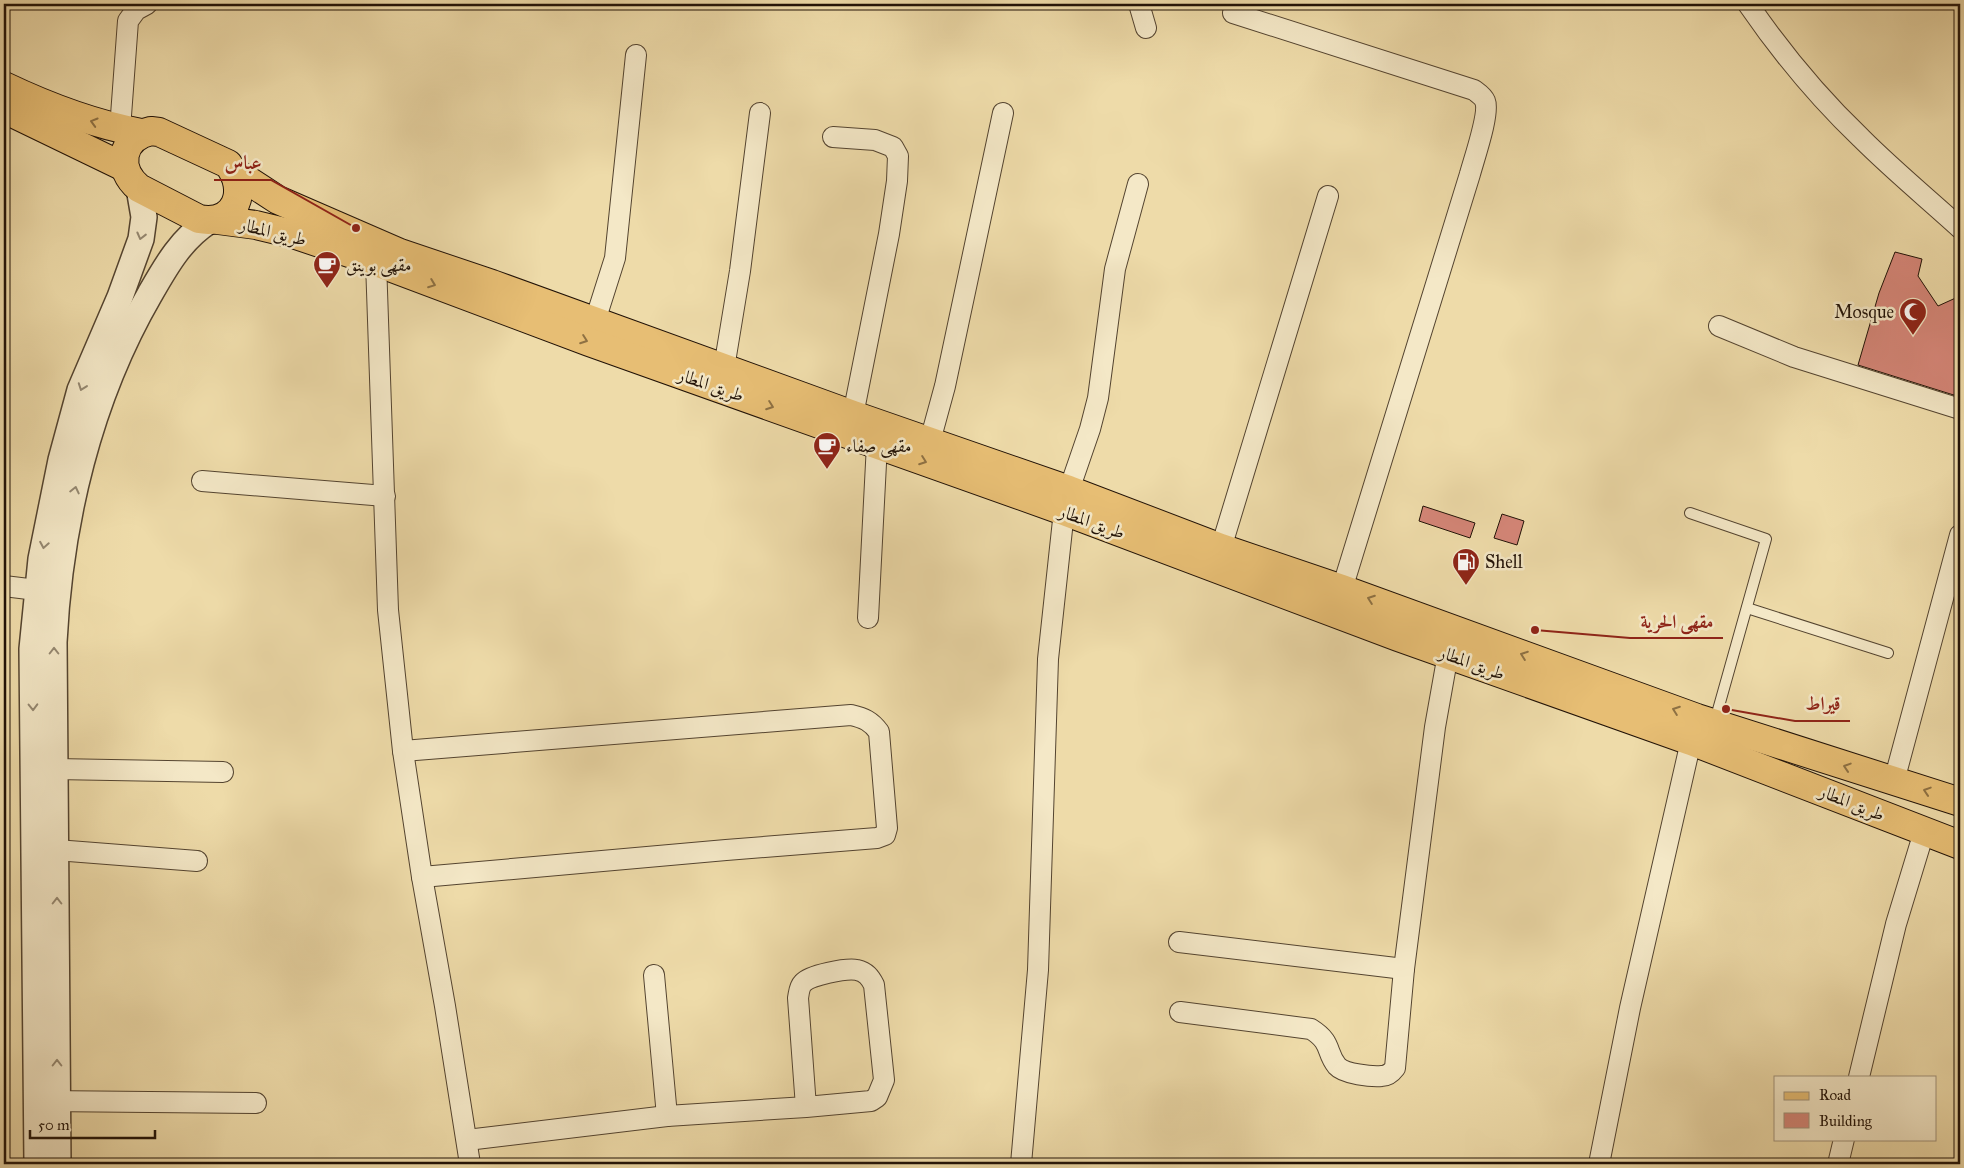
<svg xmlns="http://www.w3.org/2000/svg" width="1964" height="1168" viewBox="0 0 1964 1168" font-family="'IM FELL Great Primer',Amiri,serif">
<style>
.building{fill:#d58678;stroke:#211207}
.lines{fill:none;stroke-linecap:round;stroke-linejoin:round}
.service-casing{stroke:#544430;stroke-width:12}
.minor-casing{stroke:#544430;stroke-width:22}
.tertiary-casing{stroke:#544430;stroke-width:28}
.primary-casing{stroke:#211207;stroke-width:30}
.service{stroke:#f4e8c7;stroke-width:10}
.minor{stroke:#f4e8c7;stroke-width:20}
.tertiary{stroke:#f4e8c7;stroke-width:25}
.primary{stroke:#e7be74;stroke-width:28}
.oneway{stroke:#8e7143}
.oneway2{stroke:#958871}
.labels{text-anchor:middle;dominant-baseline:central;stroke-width:5;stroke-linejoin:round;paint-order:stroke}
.street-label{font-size:18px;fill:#211207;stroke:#f4e8c7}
.poi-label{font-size:18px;fill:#211207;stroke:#f4e8c7;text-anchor:start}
.leader{fill:none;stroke:#8f2418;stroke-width:2}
.callout-dot{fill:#8f2418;stroke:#f4e8c7;stroke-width:2}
.callout-label{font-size:19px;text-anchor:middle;font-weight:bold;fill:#8f2418;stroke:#f4e8c7;stroke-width:5;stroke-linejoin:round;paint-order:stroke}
</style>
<rect width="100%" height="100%" fill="#eedba9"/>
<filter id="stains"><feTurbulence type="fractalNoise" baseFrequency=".004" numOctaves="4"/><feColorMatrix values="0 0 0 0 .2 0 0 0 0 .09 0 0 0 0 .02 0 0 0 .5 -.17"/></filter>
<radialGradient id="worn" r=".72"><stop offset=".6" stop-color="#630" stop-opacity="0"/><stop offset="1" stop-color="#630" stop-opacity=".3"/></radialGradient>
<g class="building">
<path d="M1895,252L1922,259L1918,276L1938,306L1960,296V397L1858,365L1879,293Z"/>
<path d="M1423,506L1475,523L1470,538L1419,521Z"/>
<path d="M1502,514L1524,521L1517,545L1494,538Z"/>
</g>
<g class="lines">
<defs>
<g id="service">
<path d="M1690,513L1766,539L1714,724"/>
<path d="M1747,608L1888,653"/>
</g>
<g id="minor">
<path d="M1139,4L1146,28"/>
<path d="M1748,4C1781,52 1819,98 1861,138C1893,170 1927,198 1960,228"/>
<path d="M1233,13L1474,90C1478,93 1483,96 1485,101C1490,113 1474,159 1470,174L1342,589"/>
<path d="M120,129L128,21L136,10L147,4"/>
<path d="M833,137L875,140L893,147L898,156L897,181L889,234L853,415"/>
<path d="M376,262L388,610L403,751L422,877L445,1006L470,1164"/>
<path d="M595,321L615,258L636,55"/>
<path d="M1719,326L1794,357L1960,409"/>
<path d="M724,368L740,271L760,113"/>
<path d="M930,441L945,386L1003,113"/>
<path d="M202,481L385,496"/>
<path d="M1069,490L1090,429L1098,398L1115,269L1138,184"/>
<path d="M1221,548L1328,196"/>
<path d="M4,586L53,592"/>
<path d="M868,618L877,444"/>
<path d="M403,751L851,715C864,718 871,721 879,732L887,828L885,835L877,838L726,850L422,877"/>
<path d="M55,769L223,772"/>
<path d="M1894,781L1960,535"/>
<path d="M56,850L197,861"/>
<path d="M1179,942L1404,969"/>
<path d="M654,975L667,1116"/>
<path d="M1180,1012L1311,1029C1333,1043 1325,1051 1337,1066C1344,1074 1372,1077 1382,1076C1387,1076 1392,1072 1395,1068L1404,969L1435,727L1448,654"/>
<path d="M1859,1077L1896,924L1924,832"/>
<path d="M43,1101L256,1103"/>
<path d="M467,1140L667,1116L806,1107L871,1101L877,1097L884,1080L874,985C870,977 866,972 857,970C846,968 810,975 803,983C799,987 799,993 798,998L806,1107"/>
<path d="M1021,1164L1038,970L1048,659L1064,511"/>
<path d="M1599,1164L1630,1008L1691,741"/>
<path d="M1838,1164L1844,1139"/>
</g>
<g id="tertiary">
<path d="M37,1164L32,649L41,559L61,460L80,390L120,297L141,239L144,217L139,188"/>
<path d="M58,1164L54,642C60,522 89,399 150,294C166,266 181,239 209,221"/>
</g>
<g id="primary">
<path d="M4,86C48,107 93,124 141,133"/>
<path d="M4,109L124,167"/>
<path d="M151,131L159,132L228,164C249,190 236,226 199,219L139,188C116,169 120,138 151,131Z"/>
<path d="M235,172L278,200L400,253L492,284L853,415L1069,490L1221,548L1342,589L1697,718L1960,802"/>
<path d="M218,220L256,225L293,234L376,262L589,342L1064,511L1398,637L1691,741L1960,845"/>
</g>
</defs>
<use href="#service" class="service-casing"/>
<use href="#minor" class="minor-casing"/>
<use href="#tertiary" class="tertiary-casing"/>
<use href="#primary" class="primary-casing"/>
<use href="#service" class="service"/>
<use href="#minor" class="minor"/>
<use href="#tertiary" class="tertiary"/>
<use href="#primary" class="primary"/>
</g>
<defs><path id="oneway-chevron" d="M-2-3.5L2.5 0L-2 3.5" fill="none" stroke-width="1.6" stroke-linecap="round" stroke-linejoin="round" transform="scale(1.25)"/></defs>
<g class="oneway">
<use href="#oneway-chevron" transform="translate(94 122) rotate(-164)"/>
<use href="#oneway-chevron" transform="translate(432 284) rotate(21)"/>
<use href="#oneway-chevron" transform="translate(584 340) rotate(20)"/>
<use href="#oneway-chevron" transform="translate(770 406) rotate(20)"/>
<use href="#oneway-chevron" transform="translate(923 461) rotate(20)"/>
<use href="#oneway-chevron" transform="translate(1371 599) rotate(-160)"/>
<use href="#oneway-chevron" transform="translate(1524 655) rotate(-160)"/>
<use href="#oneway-chevron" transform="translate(1676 710) rotate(-160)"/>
<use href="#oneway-chevron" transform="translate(1847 767) rotate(-162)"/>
<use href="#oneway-chevron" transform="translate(1927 791) rotate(-162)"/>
</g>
<g class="oneway2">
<use href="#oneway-chevron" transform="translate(141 236) rotate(104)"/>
<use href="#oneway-chevron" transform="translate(82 387) rotate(110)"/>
<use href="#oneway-chevron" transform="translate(75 490) rotate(-77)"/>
<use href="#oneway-chevron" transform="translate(44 545) rotate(100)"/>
<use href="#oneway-chevron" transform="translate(54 651) rotate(-90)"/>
<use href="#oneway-chevron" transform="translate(33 707) rotate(89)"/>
<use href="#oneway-chevron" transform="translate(57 901) rotate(-90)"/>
<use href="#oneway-chevron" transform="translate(57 1063) rotate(-90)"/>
</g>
<defs>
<symbol id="cafe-pin" viewBox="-11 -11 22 30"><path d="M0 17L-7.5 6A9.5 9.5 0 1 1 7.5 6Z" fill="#8f2418" stroke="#f4e8c7"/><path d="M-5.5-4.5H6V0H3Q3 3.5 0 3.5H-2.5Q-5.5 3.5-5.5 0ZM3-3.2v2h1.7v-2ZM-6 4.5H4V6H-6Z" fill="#fff"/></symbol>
<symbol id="mosque-pin" viewBox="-11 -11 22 30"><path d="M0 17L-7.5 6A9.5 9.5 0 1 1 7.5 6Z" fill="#8f2418" stroke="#f4e8c7"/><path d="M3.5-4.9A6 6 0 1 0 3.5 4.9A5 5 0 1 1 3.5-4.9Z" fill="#fff"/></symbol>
<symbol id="fuel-pin" viewBox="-11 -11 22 30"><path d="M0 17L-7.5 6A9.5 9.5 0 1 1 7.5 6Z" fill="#8f2418" stroke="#f4e8c7"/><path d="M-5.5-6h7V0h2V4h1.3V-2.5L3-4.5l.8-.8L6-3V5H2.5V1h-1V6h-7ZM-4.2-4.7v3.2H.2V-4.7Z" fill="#fff"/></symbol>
</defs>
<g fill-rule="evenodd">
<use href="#cafe-pin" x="311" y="249" width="32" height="43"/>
<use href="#mosque-pin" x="1897" y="296" width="32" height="43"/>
<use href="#cafe-pin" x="811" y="430" width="32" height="43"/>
<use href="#fuel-pin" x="1450" y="546" width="32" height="43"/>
</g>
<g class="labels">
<g class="street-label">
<text transform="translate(273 232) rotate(14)">طريق المطار</text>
<text transform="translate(711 385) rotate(19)">طريق المطار</text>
<text transform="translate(1092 522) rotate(20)">طريق المطار</text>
<text transform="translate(1472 663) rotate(20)">طريق المطار</text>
<text transform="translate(1852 803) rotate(22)">طريق المطار</text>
</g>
<g class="poi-label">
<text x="346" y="265">مقهى بوينق</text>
<text x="1894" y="312" text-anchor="end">Mosque</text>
<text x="846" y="446">مقهى صفاء</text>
<text x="1485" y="562">Shell</text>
</g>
</g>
<path class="leader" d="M356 228L271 180H214M1535 630L1630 638H1723M1726 709L1795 721H1850"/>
<g class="callout-dot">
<circle cx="356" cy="228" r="5"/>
<circle cx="1535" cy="630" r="5"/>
<circle cx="1726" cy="709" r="5"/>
</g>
<g class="callout-label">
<text x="243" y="169">عباس</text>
<text x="1677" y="628">مقهى الحرية</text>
<text x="1823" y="710">قيراط</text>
</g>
<rect width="1964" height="1168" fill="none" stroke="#eedba9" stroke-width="20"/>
<rect x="5" y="5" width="1954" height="1158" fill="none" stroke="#211207" stroke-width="2.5"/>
<rect x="10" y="10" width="1944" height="1148" fill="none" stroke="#211207"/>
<rect x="1774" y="1076" width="162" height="65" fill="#f4e8c7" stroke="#a0927a"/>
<rect x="1784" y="1092" width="25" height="8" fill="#e7be74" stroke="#a0927a"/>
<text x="1819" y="1100" font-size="15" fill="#211207">Road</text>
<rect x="1784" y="1113" width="25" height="15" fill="#d58678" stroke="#a0927a"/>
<text x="1819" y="1126" font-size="15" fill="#211207">Building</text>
<path d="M30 1130v8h125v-8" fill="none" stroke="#211207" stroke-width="2.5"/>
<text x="38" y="1130" font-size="15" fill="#211207" stroke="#f4e8c7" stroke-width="4" paint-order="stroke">50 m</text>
<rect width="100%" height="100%" filter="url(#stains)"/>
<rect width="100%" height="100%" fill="url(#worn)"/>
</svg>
